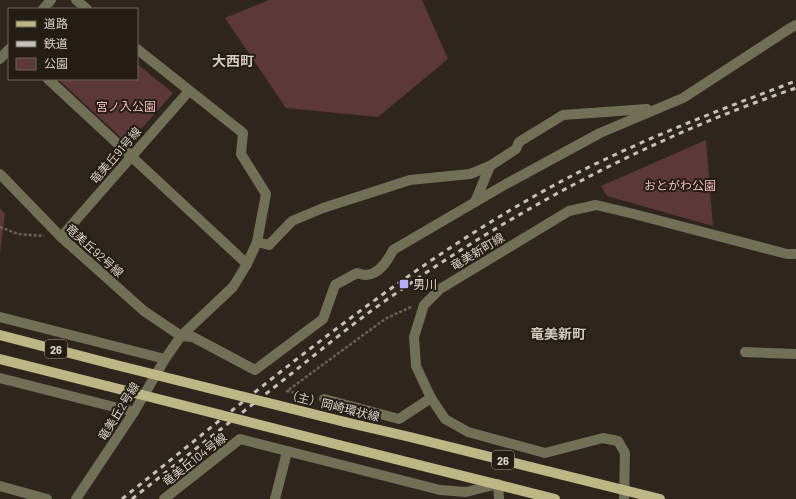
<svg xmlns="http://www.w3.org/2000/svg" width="796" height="499" viewBox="0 0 796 499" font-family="Barlow,'Noto Sans JP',sans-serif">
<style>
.green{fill:#5c3839}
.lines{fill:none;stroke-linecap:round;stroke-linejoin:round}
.path{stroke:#6a635a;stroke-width:2.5;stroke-dasharray:3 2;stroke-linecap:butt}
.minor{stroke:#726f57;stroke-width:10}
.major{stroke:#bdb785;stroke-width:10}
.rail{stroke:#c6c1ba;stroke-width:3;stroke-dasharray:5 5;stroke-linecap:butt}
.major-bridge{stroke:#bdb785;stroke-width:10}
.poi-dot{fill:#b8abf7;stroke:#241d13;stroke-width:1.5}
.labels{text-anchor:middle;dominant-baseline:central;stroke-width:4;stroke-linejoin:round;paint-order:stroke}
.shield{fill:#241d13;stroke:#a29c94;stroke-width:1}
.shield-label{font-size:11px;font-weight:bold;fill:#d8d3cc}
.park-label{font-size:12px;fill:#f5bcbd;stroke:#241d13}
.street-label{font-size:12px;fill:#d8d3cc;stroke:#241d13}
.poi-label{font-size:12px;fill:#d8d3cc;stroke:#241d13;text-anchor:start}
.quarter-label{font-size:14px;font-weight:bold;fill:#d3c9bc;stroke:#241d13}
</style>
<rect width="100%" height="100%" fill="#2e261c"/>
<g class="green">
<path d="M269,0H422L448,59L378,117L286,108L225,18Z"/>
<path d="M137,64L173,93L128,144L58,79H137Z"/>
<path d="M706,140L713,226L607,196L601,186Z"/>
<path d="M0,208L5,214L0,253Z"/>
</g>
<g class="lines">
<g class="path">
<path d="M0,227L18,234L44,236"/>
<path d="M314,397L287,391L385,319L413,306"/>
</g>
<g class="minor">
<path d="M76,0L87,9"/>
<path d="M43,9L51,0"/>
<path d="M0,59L9,49"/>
<path d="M48,79L247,264"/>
<path d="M0,174L61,237L144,311L181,336"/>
<path d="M475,202L490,166L516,149L519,142L563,115L647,109"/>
<path d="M61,237L189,91"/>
<path d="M257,242L269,245L292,221L323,208L410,180L470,174L490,166"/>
<path d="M0,317L165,359"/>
<path d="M181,336L193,337L255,370L323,319L335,285L357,273C360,274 364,275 366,275C380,274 388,260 393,250L506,184L600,133L683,98L792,27L796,25"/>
<path d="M745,352L796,354"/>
<path d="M0,378L134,412"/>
<path d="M324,399L399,419L431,398"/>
<path d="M0,486L47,499"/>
<path d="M76,499L134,412L165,359L181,336L233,287L247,264L257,242L266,194L241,154L243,133L137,49"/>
<path d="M164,499L240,439L440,490L466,492L498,484L499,499"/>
<path d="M275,499L287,452"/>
<path d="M624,499L625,453L618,441L603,438L545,453L468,432L445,419L431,398L416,366L414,337L424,305L440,289L569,211L596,205L634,214L787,254H796"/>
</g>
<g class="major">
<path d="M0,335L112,364"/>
<path d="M0,359L107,386"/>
<path d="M345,422L410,437L660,499"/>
<path d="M339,445L555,499"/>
</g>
<g class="rail">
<path d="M122,499C270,381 415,255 585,169C654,135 724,108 796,81"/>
<path d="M132,499C185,457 238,416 291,374C317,353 344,331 371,311C501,217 644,140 796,88"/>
</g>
<g class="major-bridge">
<path d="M112,364L345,422"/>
<path d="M107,386L339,445"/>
</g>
</g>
<rect class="poi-dot" x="399" y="279" width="10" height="10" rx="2"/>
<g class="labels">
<g class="shield">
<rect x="45" y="340" width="22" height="18" rx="3"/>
<rect x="492" y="451" width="22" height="18" rx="3"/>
</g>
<g class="shield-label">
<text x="56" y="349">26</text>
<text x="503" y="460">26</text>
</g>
<g class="park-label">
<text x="126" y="106">宮ノ入公園</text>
<text x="680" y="185">おとがわ公園</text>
</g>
<g class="street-label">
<text transform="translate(115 155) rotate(-49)">竜美丘91号線</text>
<text transform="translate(95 250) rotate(42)">竜美丘92号線</text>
<text transform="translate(477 251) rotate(-31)">竜美新町線</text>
<text transform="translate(333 405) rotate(14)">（主）岡崎環状線</text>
<text transform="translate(118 411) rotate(-58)">竜美丘2号線</text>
<text transform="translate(194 459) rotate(-38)">竜美丘104号線</text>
</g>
<g class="poi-label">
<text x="413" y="284">男川</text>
</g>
<g class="quarter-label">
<text x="233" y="60">大西町</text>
<text x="558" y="333">竜美新町</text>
</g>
</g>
<rect x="8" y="8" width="130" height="72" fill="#241d13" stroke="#6c665d"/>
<rect x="16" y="21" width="20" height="6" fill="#bdb785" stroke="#6c665d"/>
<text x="44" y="28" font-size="12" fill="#d8d3cc">道路</text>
<rect x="16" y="41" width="20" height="6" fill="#c6c1ba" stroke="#6c665d"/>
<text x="44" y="48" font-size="12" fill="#d8d3cc">鉄道</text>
<rect x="16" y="58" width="20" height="12" fill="#5c3839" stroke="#6c665d"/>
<text x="44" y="68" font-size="12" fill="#d8d3cc">公園</text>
</svg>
